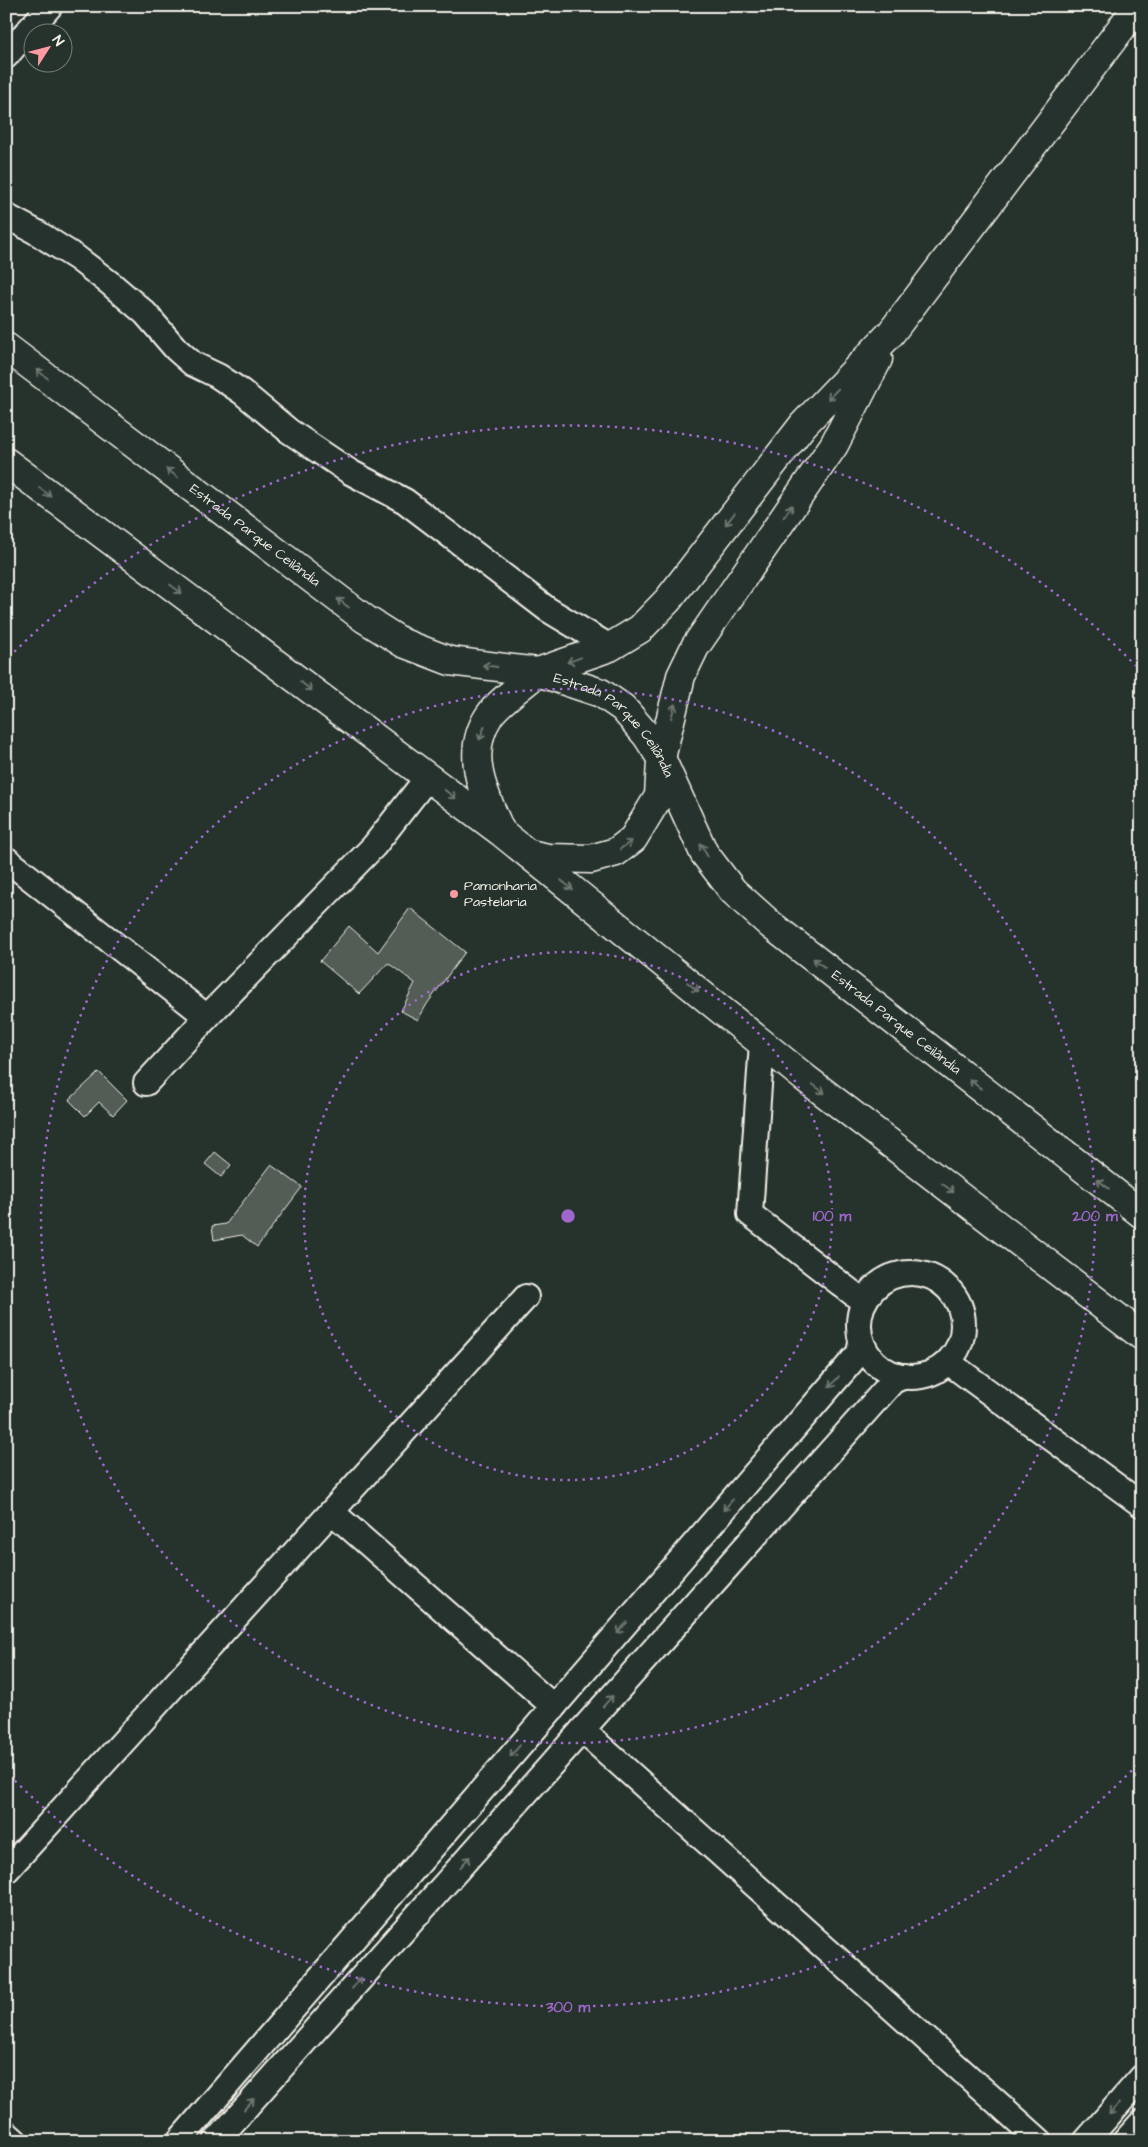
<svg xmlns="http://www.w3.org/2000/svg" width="1148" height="2147" viewBox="0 0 1148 2147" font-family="'Architects Daughter',sans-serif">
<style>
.building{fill:#525c55;stroke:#f4f1e8}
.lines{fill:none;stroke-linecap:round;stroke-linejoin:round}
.minor-casing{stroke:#f4f1e8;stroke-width:28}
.major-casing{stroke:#f4f1e8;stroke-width:31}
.highway-casing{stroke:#f4f1e8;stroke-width:31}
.minor{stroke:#26332d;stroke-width:24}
.major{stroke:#26332d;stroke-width:28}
.highway{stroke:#26332d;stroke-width:28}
.oneway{stroke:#6e766e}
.ring{fill:none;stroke:#9f67cb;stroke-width:2.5;stroke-dasharray:2.5 5}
.poi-dot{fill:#ff9aa2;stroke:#26332d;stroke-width:2}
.labels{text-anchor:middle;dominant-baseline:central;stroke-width:5;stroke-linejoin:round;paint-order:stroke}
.street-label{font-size:14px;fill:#f4f1e8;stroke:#26332d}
.poi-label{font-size:14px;fill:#f4f1e8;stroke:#26332d;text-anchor:start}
.centre{fill:#9f67cb;stroke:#26332d;stroke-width:2.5}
.ring-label{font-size:15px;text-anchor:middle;font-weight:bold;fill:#9f67cb;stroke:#26332d;stroke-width:5;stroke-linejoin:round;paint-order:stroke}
</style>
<rect width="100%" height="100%" fill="#26332d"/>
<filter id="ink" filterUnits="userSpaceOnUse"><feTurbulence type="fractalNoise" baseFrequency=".02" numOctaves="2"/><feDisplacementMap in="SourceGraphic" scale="10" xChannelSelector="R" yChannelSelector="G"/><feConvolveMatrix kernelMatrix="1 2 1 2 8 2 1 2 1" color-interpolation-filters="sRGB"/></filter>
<g filter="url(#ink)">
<g class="building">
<path d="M410,908L465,952L427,1004L418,1020L401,1011L415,983L388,963L359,994L320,961L349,926L378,952Z"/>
<path d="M99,1072L127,1100L113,1115L99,1102L85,1116L69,1100Z"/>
<path d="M215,1152L231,1165L221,1177L205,1164Z"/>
<path d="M271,1165L302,1187L257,1247L242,1235L214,1240L212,1226L226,1224Z"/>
</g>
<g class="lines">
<defs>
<g id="minor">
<path d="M6,56L50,6"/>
<path d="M6,216L36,232L77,258L111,284L145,313L176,349L193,364L218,376L242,392L289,431L350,472L405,501L547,609L610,647"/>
<path d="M6,859L207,1017"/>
<path d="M762,1043L750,1214L864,1302"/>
<path d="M146,1083L207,1017L374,846L428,777"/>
<circle cx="911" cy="1325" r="52"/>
<path d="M948,1362L1142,1505"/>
<path d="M332,1512L554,1707"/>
<path d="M582,1730L1040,2141"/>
<path d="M6,1871L526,1297"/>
<path d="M6,2133L15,2141"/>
<path d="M179,2141L859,1353L861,1343"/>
<path d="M216,2141L893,1381L905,1376"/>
<path d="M1086,2141L1142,2077"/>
<path d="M1125,2141L1142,2122"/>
</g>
<g id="major">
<path d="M538,672L610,647L640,629L668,600L803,425L891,333L1138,6"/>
<path d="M661,758L681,676L695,647L834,445L878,359"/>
</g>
<g id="highway">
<path id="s1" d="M6,347L365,619L403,643L450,661L538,672L601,693L623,708L647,736L661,758L704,853L733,891L771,925L1142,1214"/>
<path d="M6,462L501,832L805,1078L1142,1336"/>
<path d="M500,830C484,794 464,754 489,716C497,703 525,683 538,672"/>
<path d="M529,854L548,858L591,859L616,852L633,839L659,796L661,761"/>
</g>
</defs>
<use href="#minor" class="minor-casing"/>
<use href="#major" class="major-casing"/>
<use href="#highway" class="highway-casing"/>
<use href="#minor" class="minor"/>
<use href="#major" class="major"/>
<use href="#highway" class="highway"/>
</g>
<defs><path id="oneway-shaft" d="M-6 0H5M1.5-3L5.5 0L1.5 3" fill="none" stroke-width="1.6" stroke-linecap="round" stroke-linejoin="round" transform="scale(1.25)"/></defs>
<g class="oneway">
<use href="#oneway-shaft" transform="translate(42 374) rotate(-143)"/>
<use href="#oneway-shaft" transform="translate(833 394) rotate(134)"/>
<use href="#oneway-shaft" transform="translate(172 473) rotate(-143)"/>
<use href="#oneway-shaft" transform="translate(45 492) rotate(37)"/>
<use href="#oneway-shaft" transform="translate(788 511) rotate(-55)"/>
<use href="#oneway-shaft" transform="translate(730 519) rotate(128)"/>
<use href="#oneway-shaft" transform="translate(176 589) rotate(37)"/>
<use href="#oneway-shaft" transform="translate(343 603) rotate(-143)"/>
<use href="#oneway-shaft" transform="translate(574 660) rotate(160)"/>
<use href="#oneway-shaft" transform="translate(490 666) rotate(-173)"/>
<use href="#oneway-shaft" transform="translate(306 686) rotate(37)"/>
<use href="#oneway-shaft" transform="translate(673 711) rotate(-76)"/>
<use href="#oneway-shaft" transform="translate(482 733) rotate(111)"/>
<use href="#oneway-shaft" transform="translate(450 794) rotate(37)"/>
<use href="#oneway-shaft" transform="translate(626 845) rotate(-35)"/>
<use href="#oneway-shaft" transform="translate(704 850) rotate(-119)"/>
<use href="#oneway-shaft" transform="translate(567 885) rotate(39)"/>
<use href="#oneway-shaft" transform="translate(819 963) rotate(-142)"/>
<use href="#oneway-shaft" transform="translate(693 987) rotate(39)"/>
<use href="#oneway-shaft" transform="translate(975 1084) rotate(-142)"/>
<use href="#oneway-shaft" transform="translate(819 1089) rotate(37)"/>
<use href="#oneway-shaft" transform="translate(1103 1184) rotate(-142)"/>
<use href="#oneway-shaft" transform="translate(948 1188) rotate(37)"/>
<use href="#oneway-shaft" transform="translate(834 1382) rotate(131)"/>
<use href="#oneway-shaft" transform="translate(728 1505) rotate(131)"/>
<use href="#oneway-shaft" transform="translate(622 1628) rotate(131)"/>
<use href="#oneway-shaft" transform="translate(608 1701) rotate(-48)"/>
<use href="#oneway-shaft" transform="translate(515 1751) rotate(131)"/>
<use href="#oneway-shaft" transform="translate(465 1862) rotate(-48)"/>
<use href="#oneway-shaft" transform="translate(357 1983) rotate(-48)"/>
<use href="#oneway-shaft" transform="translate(249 2104) rotate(-48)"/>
<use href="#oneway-shaft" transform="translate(1114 2109) rotate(131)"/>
</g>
</g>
<g class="ring">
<circle cx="568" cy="1216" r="264"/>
<circle cx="568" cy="1216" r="527"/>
<path d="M1137 1765A791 791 0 0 1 9 1775M9 657A791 791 0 0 1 1137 667"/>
</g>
<circle class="poi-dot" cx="454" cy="894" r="5"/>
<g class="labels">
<g class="street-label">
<text stroke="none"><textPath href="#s1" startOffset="312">Estrada Parque Ceilândia</textPath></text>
<text stroke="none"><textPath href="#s1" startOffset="731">Estrada Parque Ceilândia</textPath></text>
<text stroke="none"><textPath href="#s1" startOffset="1152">Estrada Parque Ceilândia</textPath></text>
</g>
<g class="poi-label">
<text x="464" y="886">Pamonharia<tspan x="464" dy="16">Pastelaria</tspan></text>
</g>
</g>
<circle cx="568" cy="1216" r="8" class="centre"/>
<g class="ring-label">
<text x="832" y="1221">100 m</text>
<text x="1095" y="1221">200 m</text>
<text x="568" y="2012">300 m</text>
</g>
<rect width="1148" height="2147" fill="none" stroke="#26332d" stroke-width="25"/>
<rect x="12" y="12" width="1123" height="2122" fill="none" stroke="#f4f1e8" stroke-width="2" filter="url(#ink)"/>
<g transform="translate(48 48) rotate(54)"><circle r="24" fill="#26332d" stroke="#787f78"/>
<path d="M0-4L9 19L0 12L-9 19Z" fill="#ff9aa2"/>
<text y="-8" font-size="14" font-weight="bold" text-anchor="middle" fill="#f4f1e8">N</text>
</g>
</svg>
